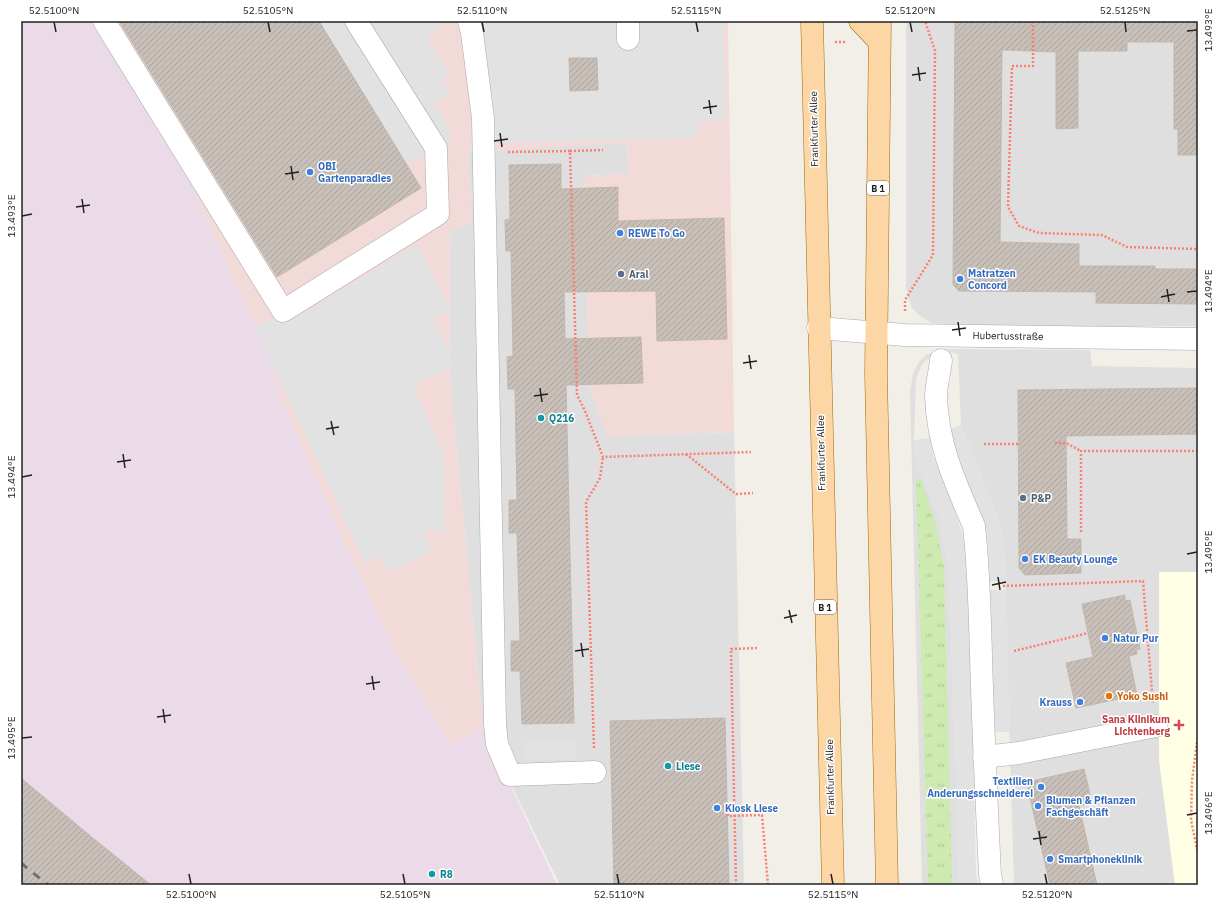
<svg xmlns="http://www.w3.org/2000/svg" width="1219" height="906" viewBox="0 0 1219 906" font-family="'IBM Plex Sans',sans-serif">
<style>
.residential{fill:#e0dfdf}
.commercial{fill:#f2dad9}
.education{fill:#ffffe5}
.railway{fill:#ebdbe8}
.grass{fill:url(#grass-tufts)}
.parking{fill:#e2e2e2}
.building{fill:url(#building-hatch);stroke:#c4b6ab}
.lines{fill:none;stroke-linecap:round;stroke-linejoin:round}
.minor-casing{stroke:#a9a9a9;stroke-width:23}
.major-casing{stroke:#a06b00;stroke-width:23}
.path{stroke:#fa8072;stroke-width:2.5;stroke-dasharray:2 2;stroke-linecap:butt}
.minor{stroke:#fff;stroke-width:22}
.major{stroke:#fcd6a4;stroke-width:22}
.rail{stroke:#707070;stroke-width:3;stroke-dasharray:8 8;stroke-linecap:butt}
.ticks{fill:none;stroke:#222;stroke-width:1.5}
.shop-dot{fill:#3f7fe0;stroke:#fff;stroke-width:1.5}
.service-dot{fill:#5c6f8a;stroke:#fff;stroke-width:1.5}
.culture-dot{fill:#0f9aa8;stroke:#fff;stroke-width:1.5}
.food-dot{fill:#e8710a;stroke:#fff;stroke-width:1.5}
.health-dot{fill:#e0444e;stroke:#fff;stroke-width:1.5}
.labels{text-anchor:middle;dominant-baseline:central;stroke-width:3;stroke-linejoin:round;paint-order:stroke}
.shield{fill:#fff;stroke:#646464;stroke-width:1}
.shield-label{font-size:9px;font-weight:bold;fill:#222}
.street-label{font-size:10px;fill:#222;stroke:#fff}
.shop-label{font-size:10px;font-weight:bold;fill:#366cbe;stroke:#fff;text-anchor:start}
.service-label{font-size:10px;font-weight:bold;fill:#4e5e75;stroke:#fff;text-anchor:start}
.culture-label{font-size:10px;font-weight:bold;fill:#0d838f;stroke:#fff;text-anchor:start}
.food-label{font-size:10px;font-weight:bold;fill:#c56008;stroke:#fff;text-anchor:start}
.health-label{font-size:10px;font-weight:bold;fill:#be3a42;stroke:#fff;text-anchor:end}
.neatline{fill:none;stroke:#222;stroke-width:1.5}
.ticks-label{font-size:10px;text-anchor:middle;fill:#222}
</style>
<defs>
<pattern id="grass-tufts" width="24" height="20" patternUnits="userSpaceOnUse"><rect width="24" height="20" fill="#cdebb0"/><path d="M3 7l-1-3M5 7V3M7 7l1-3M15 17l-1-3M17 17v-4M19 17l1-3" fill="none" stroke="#b0c997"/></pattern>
<pattern id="building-hatch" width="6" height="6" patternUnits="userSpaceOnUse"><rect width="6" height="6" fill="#c7bfb8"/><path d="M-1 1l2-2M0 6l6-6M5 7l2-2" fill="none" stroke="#aba49e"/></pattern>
</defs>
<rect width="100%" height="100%" fill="#f2efe9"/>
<g class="residential">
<path d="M907,21H1198V326L1050,327L943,324L932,323L920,316L912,308L908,297L906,286V30Z"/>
<path d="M626,143L629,174L585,176L589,383L607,436L734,432L744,885H560L483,727L449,369L450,231L472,221L468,151Z"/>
<path d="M940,349L1090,350L1092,366L1198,368V885H1014L1004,548L999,521L961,425L958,354L951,352L931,356L922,364L916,379L914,440L916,461L940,521L949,567L959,885H922L910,392L913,373L919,362L926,355Z"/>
</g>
<path class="commercial" d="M94,21H728L734,432L607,436L589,383L585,176L629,174L626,143L468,152L472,221L450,231L449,369L483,727L450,745L395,650L334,520L281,397L272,365L183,166Z"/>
<path class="education" d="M1159,572H1198V885H1175L1159,760Z"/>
<path class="railway" d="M21,21H94L183,166L272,365L281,397L334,520L395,650L450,745L483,727L557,885H21Z"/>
<path class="grass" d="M921,479L935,522L944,567L952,877L953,885H928L916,480Z"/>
<g class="parking">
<path d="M319,21H440L443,26L427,36L449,74L442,79L450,93L435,103L451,132V139L407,165Z"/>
<path d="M478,21H723L726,121H698V138L494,143Z"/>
<path d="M417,244L450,310L433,318L449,351V369L413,385L445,457V531H428L424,534L431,552L388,572L380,556L365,563L255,328L269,320L296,318Z"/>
<path d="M961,425L999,521L1004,548L1005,581L990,582L987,537L985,526L947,431Z"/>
<path d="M931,438L933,456L950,495L966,546L969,568L976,876L978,885H959L958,878L949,567L940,521L916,461L914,440Z"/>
<path d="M990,590H1006L1010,732H995Z"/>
<path d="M576,740V759L525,761V742Z"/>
</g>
<g class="building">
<path d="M119,21H319L421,188L277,277Z"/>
<path d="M955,21H1198V155H1178V129H1174V42H1127V51H1078V128L1056,129V52L1002,50L1000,242L1079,244V266H1155V269H1198V304L1096,303V292L959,291L953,285Z"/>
<path d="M569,58H597L598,90L570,91Z"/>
<path d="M561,164V189L618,187V221L724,218L727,339L657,341L656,291L564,292L565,339L641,337L643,383L566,385L574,723L522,724L520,671H511V641H520L517,533H509V500H517L515,389H508L507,357L513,356L511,251H506L505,220L510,219L509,165Z"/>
<path d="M1198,388V434L1066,436L1067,539H1081V573L1025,575L1019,568L1018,390Z"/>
<path d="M1125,595V601L1130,600L1140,649L1136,650L1137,654L1129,656L1137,695L1076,708L1066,663L1093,657L1082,604Z"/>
<path d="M725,718L729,885H614L610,721Z"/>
<path d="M1084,769L1092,803L1079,806L1097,885H1050L1028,789L1032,781Z"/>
<path d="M21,778L88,834L151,885H21Z"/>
</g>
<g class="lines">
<defs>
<g id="minor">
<path d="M104,21L283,311L438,214L436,148L356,21"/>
<path d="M469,21L472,33L483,118L495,724L497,744L510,775L595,772"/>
<path d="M628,21V39"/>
<path d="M818,328L905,335L1198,339"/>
<path d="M941,360C940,372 936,385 936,397C938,446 955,482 974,526C980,579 980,633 982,687C984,749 987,812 990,875L992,885"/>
<path d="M984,757L1019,753L1156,726"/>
</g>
<g id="major">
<path d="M812,21L833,885"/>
<path d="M860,21L879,41"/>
<path d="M880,21L876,374L887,885"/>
</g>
</defs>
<use href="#minor" class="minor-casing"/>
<use href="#major" class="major-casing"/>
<g class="path">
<path d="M1033,21V66H1012L1008,207L1019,226L1039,233L1102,235L1127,247L1198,249"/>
<path d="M835,42H846"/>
<path d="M570,151L603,150"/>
<path d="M508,152L570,151L577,395L585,411L603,457L751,452"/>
<path d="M905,311V300L933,255L935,51L925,21"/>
<path d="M1055,443H1066L1081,451"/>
<path d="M984,444H1018"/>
<path d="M686,454L736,494L753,493"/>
<path d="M1081,532V451H1198"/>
<path d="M1003,586L1143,581L1153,704"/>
<path d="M1014,651L1088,633"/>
<path d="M1198,734L1192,781L1191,820L1198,854"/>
<path d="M594,748L586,502L600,478L603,457"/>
<path d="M727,810L728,816L762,815L768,885"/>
<path d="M736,885L731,649L758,648"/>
</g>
<use href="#minor" class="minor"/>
<use href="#major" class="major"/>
<path class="rail" d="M21,863L48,885"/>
</g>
<path class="ticks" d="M54,22L56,32M268,22L270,32M482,22L484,32M696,22L698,32M910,22L912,32M1125,22L1126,32M1187,31L1197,30M918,67L920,81M912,75L926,73M709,100L711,114M703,108L717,106M500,133L502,147M494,141L508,139M291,166L293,180M285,174L299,172M82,199L84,213M76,207L90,205M22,216L32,214M1167,289L1169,302M1187,292L1197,291M1161,297L1175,294M958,322L960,336M952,330L966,328M749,355L751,369M743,363L757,361M540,388L542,402M534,396L548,394M331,421L334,435M326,429L339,427M123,454L125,468M117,462L131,460M22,477L32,475M1187,554L1197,552M998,577L1000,590M992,585L1006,582M789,610L792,623M784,618L797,615M581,643L583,657M575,651L589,649M372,676L374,690M366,684L380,682M163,709L165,723M157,717L171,715M22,738L32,737M1187,815L1197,813M1039,831L1041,845M1033,839L1047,837M189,874L191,884M403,874L405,884M617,874L619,884M831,874L833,884M1045,874L1047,884"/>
<g class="shop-dot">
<circle cx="310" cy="172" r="4"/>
<circle cx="620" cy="233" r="4"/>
<circle cx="960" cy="279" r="4"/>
<circle cx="1025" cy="559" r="4"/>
<circle cx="1105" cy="638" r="4"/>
<circle cx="1080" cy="702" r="4"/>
<circle cx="1041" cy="787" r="4"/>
<circle cx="1038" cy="806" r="4"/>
<circle cx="717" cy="808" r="4"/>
<circle cx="1050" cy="859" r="4"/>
</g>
<g class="service-dot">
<circle cx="621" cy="274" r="4"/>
<circle cx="1023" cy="498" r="4"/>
</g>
<g class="culture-dot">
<circle cx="541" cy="418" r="4"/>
<circle cx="668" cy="766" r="4"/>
<circle cx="432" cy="874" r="4"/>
</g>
<circle class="food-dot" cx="1109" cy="696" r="4"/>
<path class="health-dot" d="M1177 719h4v4h4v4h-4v4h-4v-4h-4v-4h4z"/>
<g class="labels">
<g class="shield">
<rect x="867" y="181" width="22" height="14" rx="3"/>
<rect x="814" y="600" width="22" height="14" rx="3"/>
</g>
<g class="shield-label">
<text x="878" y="188">B 1</text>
<text x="825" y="607">B 1</text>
</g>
<g class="street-label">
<text transform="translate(814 129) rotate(-91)">Frankfurter Allee</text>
<text transform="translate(1008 336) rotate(1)">Hubertusstraße</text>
<text transform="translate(821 453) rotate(-91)">Frankfurter Allee</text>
<text transform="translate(830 777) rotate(-91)">Frankfurter Allee</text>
</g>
<g class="shop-label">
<text x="318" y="166">OBI<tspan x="318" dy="12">Gartenparadies</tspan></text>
<text x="628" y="233">REWE To Go</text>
<text x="968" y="273">Matratzen<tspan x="968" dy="12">Concord</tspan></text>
<text x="1033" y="559">EK Beauty Lounge</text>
<text x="1113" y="638">Natur Pur</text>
<text x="1072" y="702" text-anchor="end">Krauss</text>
<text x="1033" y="781" text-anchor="end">Textilien<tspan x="1033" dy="12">Anderungsschneiderei</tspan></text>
<text x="1046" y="800">Blumen &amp; Pflanzen<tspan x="1046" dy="12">Fachgeschäft</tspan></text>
<text x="725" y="808">Kiosk Liese</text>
<text x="1058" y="859">Smartphoneklinik</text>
</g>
<g class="service-label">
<text x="629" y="274">Aral</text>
<text x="1031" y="498">P&amp;P</text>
</g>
<g class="culture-label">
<text x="549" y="418">Q216</text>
<text x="676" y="766">Liese</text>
<text x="440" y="874">R8</text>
</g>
<g class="food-label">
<text x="1117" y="696">Yoko Sushi</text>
</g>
<g class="health-label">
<text x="1170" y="719">Sana Klinikum<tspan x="1170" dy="12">Lichtenberg</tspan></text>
</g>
</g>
<rect width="1219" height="906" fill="none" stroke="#ffffff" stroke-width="44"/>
<rect x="22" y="22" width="1175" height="862" class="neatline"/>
<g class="ticks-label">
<text x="54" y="14">52.5100°N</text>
<text x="268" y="14">52.5105°N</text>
<text x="482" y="14">52.5110°N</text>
<text x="696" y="14">52.5115°N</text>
<text x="910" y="14">52.5120°N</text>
<text x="1125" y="14">52.5125°N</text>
<text transform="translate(1208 30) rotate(-90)" y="4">13.493°E</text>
<text transform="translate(11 216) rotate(-90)" y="4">13.493°E</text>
<text transform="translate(1208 291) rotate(-90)" y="4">13.494°E</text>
<text transform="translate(11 477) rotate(-90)" y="4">13.494°E</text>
<text transform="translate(1208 552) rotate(-90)" y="4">13.495°E</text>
<text transform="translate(11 738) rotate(-90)" y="4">13.495°E</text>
<text transform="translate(1208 813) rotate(-90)" y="4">13.496°E</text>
<text x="191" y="898">52.5100°N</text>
<text x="405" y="898">52.5105°N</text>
<text x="619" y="898">52.5110°N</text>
<text x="833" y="898">52.5115°N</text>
<text x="1047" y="898">52.5120°N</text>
</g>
</svg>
